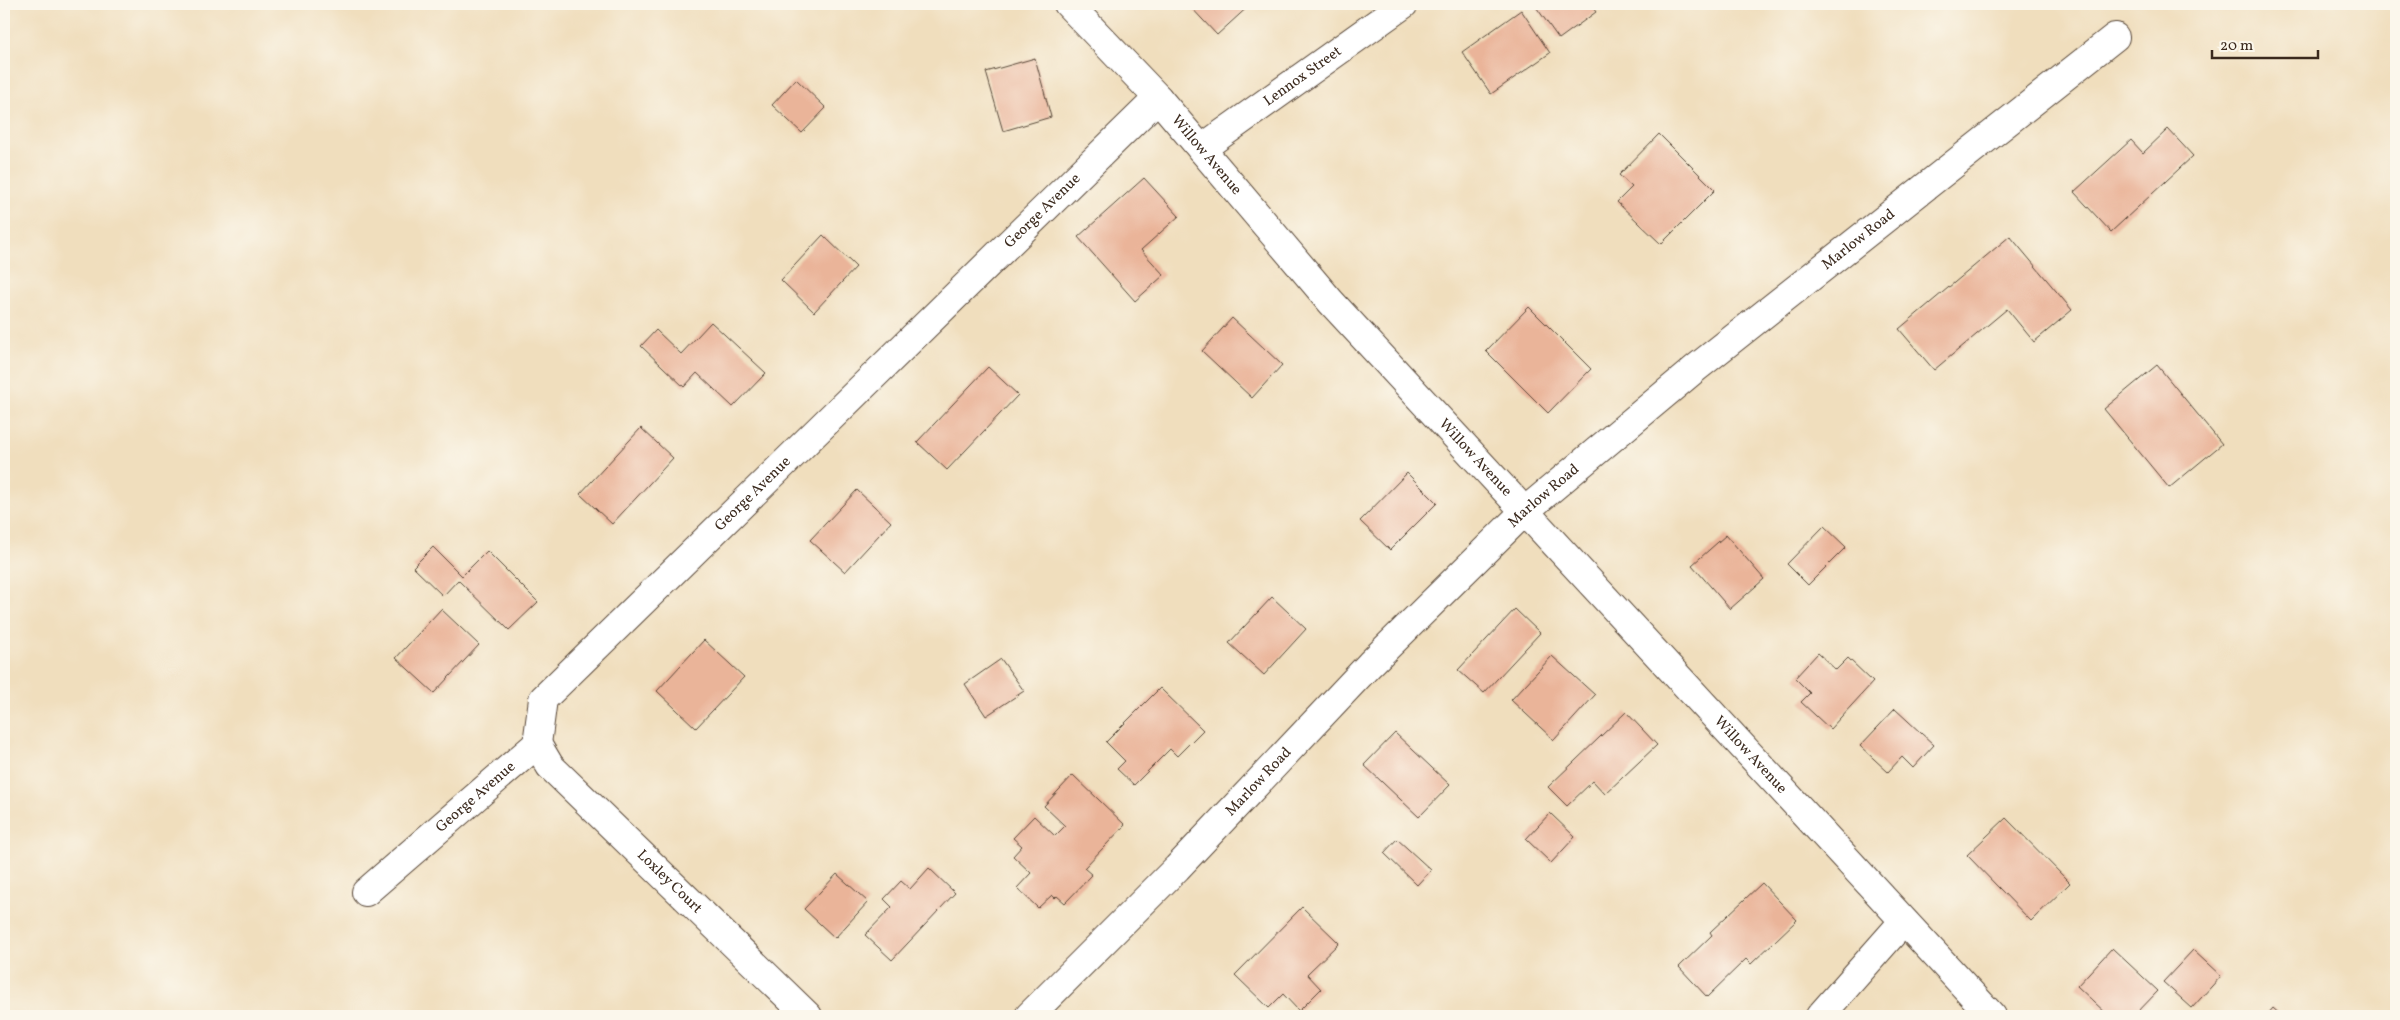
<svg xmlns="http://www.w3.org/2000/svg" width="2400" height="1020" viewBox="0 0 2400 1020" font-family="Vollkorn,serif">
<style>
.building{fill:#eab499}
.lines{fill:none;stroke-linecap:round;stroke-linejoin:round}
.minor-casing{stroke:#564536;stroke-width:30}
.minor{stroke:#fff;stroke-width:28}
.labels{text-anchor:middle;dominant-baseline:central;stroke-width:4;stroke-linejoin:round;paint-order:stroke}
.street-label{font-size:15px;fill:#3b2a1e;stroke:#fbf7ec}
</style>
<rect width="100%" height="100%" fill="#fbf7ec"/>
<filter id="ink" filterUnits="userSpaceOnUse"><feTurbulence type="fractalNoise" baseFrequency=".02" numOctaves="2"/><feDisplacementMap in="SourceGraphic" scale="10" xChannelSelector="R" yChannelSelector="G"/><feConvolveMatrix kernelMatrix="1 2 1 2 8 2 1 2 1" color-interpolation-filters="sRGB"/></filter>
<filter id="wash" filterUnits="userSpaceOnUse"><feTurbulence type="fractalNoise" baseFrequency=".0096" numOctaves="4" result="noise"/><feDisplacementMap in="SourceGraphic" scale="20" xChannelSelector="R" yChannelSelector="G"/><feGaussianBlur stdDeviation="1.12" result="paint"/><feColorMatrix in="noise" values="0 0 0 0 0 0 0 0 0 0 0 0 0 0 0 0 0 1.4 0 .05"/><feComposite in="paint" operator="in"/></filter>
<g filter="url(#wash)">
<rect width="100%" height="100%" fill="#f0debd"/>
<g id="blocks">
<g class="building">
<path d="M1188,4H1251L1217,35Z"/>
<path d="M1534,4H1590L1596,12L1559,39Z"/>
<path d="M1521,10L1550,53L1491,94L1462,52Z"/>
<path d="M1035,58L1051,117L1003,131L986,72Z"/>
<path d="M796,79L826,108L802,133L772,105Z"/>
<path d="M2168,129L2193,156L2111,232L2074,192L2131,140L2143,153Z"/>
<path d="M1659,134L1715,190L1661,244L1617,202L1632,187L1619,175Z"/>
<path d="M1144,178L1179,216L1141,250L1164,275L1135,301L1078,237Z"/>
<path d="M823,235L856,267L814,312L781,280Z"/>
<path d="M2010,236L2072,310L2034,342L2007,309L1934,370L1899,329Z"/>
<path d="M1529,307L1591,369L1548,413L1486,351Z"/>
<path d="M1232,318L1282,365L1252,398L1202,351Z"/>
<path d="M711,322L766,373L733,407L697,373L684,387L641,346L656,330L681,354Z"/>
<path d="M2157,365L2222,444L2169,488L2104,409Z"/>
<path d="M988,367L1018,395L947,470L917,442Z"/>
<path d="M641,428L673,458L612,524L580,494Z"/>
<path d="M1407,473L1437,503L1390,550L1360,521Z"/>
<path d="M857,490L891,522L845,572L810,540Z"/>
<path d="M1824,526L1846,547L1808,585L1787,564Z"/>
<path d="M1726,535L1764,579L1730,609L1692,565Z"/>
<path d="M433,547L462,576L487,551L538,602L509,630L458,580L443,596L413,567Z"/>
<path d="M1272,597L1306,629L1264,675L1229,643Z"/>
<path d="M441,609L479,645L434,693L396,658Z"/>
<path d="M1515,609L1540,633L1484,693L1458,670Z"/>
<path d="M704,640L744,677L696,728L657,691Z"/>
<path d="M1818,653L1836,670L1848,658L1873,682L1830,729L1801,702L1810,693L1795,678Z"/>
<path d="M1552,656L1595,695L1554,740L1511,700Z"/>
<path d="M1001,659L1024,691L986,716L965,684Z"/>
<path d="M1160,688L1203,730L1177,756L1170,749L1134,785L1117,769L1125,761L1106,742Z"/>
<path d="M1895,709L1934,745L1913,768L1902,757L1888,772L1860,746Z"/>
<path d="M1626,712L1657,745L1605,794L1593,781L1567,806L1548,787Z"/>
<path d="M1395,733L1450,785L1419,817L1364,765Z"/>
<path d="M1073,775L1125,825L1084,868L1092,875L1065,903L1057,896L1055,898L1052,895L1038,908L1017,888L1031,873L1013,856L1022,846L1013,838L1034,816L1055,836L1065,826L1044,806Z"/>
<path d="M1550,813L1575,837L1551,863L1526,839Z"/>
<path d="M2006,818L2070,883L2031,921L1967,855Z"/>
<path d="M1397,839L1431,870L1417,885L1384,853Z"/>
<path d="M929,868L955,893L892,960L865,935L892,907L884,899L901,881L910,889Z"/>
<path d="M837,874L868,902L835,938L804,909Z"/>
<path d="M1762,883L1797,920L1751,964L1746,959L1707,997L1679,967L1712,935L1710,932Z"/>
<path d="M1302,907L1339,943L1307,974L1321,989L1299,1011L1283,994L1269,1008L1235,975Z"/>
<path d="M2112,948L2158,991L2134,1016H2109L2077,986Z"/>
<path d="M2193,950L2221,976L2192,1008L2163,982Z"/>
<path d="M2273,1008L2282,1016H2266Z"/>
</g>
</g>
</g>
<g filter="url(#ink)">
<use href="#blocks" fill-opacity="0" stroke="#564536" stroke-width="1"/>
<g class="lines">
<defs>
<g id="minor">
<path id="s1" d="M1068,4L1158,98L1331,302L1992,1016"/>
<path id="s2" d="M1201,149L1404,4"/>
<path id="s3" d="M537,744L550,766L808,1016"/>
<path id="s4" d="M366,892L537,744L543,699L1158,98"/>
<path id="s5" d="M1029,1016L1177,868L1370,664L1525,511L1696,368L2115,37"/>
<path d="M1820,1016L1903,922"/>
</g>
</defs>
<use href="#minor" class="minor-casing"/>
<use href="#minor" class="minor"/>
</g>
</g>
<g class="labels">
<g class="street-label">
<text stroke="none"><textPath href="#s2" startOffset="125">Lennox Street</textPath></text>
<text stroke="none"><textPath href="#s1" startOffset="205">Willow Avenue</textPath></text>
<text stroke="none"><textPath href="#s4" startOffset="970">George Avenue</textPath></text>
<text stroke="none"><textPath href="#s5" startOffset="1138">Marlow Road</textPath></text>
<text stroke="none"><textPath href="#s1" startOffset="610">Willow Avenue</textPath></text>
<text stroke="none"><textPath href="#s4" startOffset="565">George Avenue</textPath></text>
<text stroke="none"><textPath href="#s5" startOffset="732">Marlow Road</textPath></text>
<text stroke="none"><textPath href="#s1" startOffset="1015">Willow Avenue</textPath></text>
<text stroke="none"><textPath href="#s5" startOffset="328">Marlow Road</textPath></text>
<text stroke="none"><textPath href="#s4" startOffset="145">George Avenue</textPath></text>
<text stroke="none"><textPath href="#s3" startOffset="192">Loxley Court</textPath></text>
</g>
</g>
<rect width="2400" height="1020" fill="none" stroke="#fbf7ec" stroke-width="20"/>
<path d="M2212 50v8h106v-8" fill="none" stroke="#3b2a1e" stroke-width="2.5"/>
<text x="2220" y="50" font-size="15" fill="#3b2a1e" stroke="#fbf7ec" stroke-width="4" paint-order="stroke">20 m</text>
</svg>
